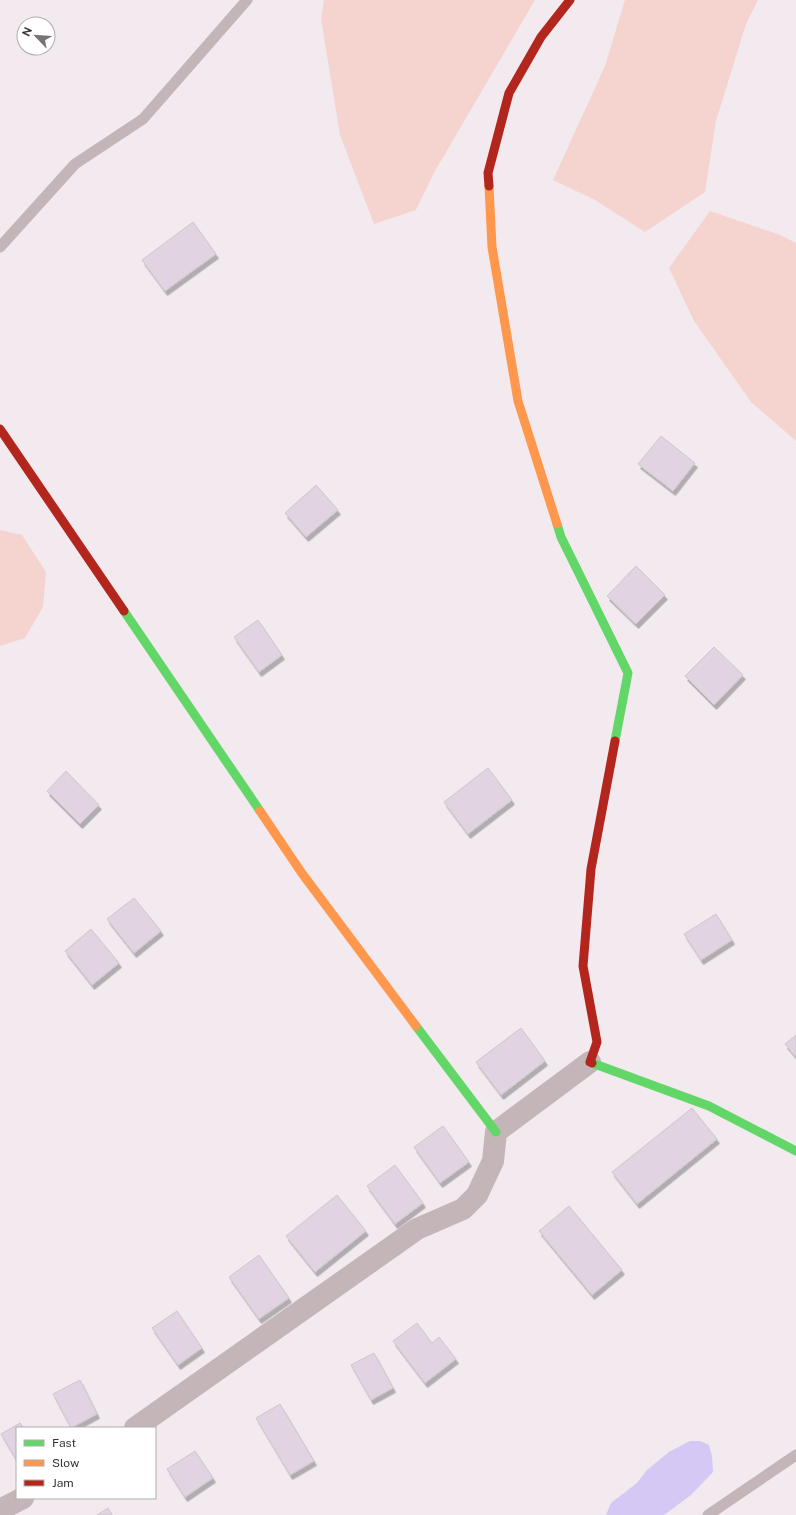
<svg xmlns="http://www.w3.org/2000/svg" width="796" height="1515" viewBox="0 0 796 1515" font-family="'Public Sans',sans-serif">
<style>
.green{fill:#f5d4cf}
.water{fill:#d5c8f5}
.building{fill:#e1d3e1;stroke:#cdc7cb;filter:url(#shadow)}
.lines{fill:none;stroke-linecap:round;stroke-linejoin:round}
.lane{stroke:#c4b6b8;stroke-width:11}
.street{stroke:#c4b6b8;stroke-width:22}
.fast{stroke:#63d668;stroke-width:9}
.slow{stroke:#ff974d;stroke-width:9}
.jam{stroke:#b3261e;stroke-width:9}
</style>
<defs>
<filter id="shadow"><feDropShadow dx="2.5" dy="4.5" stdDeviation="0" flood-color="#0004"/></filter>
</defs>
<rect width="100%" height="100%" fill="#f2eaee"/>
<g class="green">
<path d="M324,0H535L435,171L416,210L374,224L340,135L321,19Z"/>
<path d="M625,0H758L746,24L716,121L705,192L645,232L595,200L553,180L605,66Z"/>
<path d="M710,211L780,235L796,243V441L751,402L694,321L669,268Z"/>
<path d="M0,530L22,535L46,572L43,607L25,638L0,646Z"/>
</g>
<path class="water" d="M690,1441H700L709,1445L712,1456L713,1472L691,1495L664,1515H606L611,1503L637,1483L647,1470L669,1452Z"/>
<g class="building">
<path d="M193,222L216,254L165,291L142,260Z"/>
<path d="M661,436L695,463L673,491L638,464Z"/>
<path d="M316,485L338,510L306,537L285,513Z"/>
<path d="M636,566L665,595L636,624L607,596Z"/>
<path d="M258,620L282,655L259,672L234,637Z"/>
<path d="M714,647L743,675L714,705L685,676Z"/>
<path d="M488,768L512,800L468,834L444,802Z"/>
<path d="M66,771L99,805L80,824L47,791Z"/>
<path d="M134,898L161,931L134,953L107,919Z"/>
<path d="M716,914L732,940L701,960L684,934Z"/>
<path d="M91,929L119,963L92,985L65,951Z"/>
<path d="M521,1028L545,1061L501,1095L476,1062Z"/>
<path d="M796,1035V1057L785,1044Z"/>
<path d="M692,1108L717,1139L637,1204L612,1172Z"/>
<path d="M443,1126L469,1162L440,1183L414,1147Z"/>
<path d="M395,1165L423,1203L395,1224L367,1186Z"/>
<path d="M337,1195L366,1231L315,1272L286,1236Z"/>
<path d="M569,1206L622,1270L592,1295L539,1231Z"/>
<path d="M259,1255L289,1298L259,1319L229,1277Z"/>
<path d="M177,1311L202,1348L178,1365L152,1328Z"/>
<path d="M417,1323L432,1343L439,1337L456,1359L425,1383L393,1341Z"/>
<path d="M374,1353L393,1388L371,1400L351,1365Z"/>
<path d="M80,1380L97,1414L71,1428L53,1394Z"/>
<path d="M280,1404L314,1461L290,1475L256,1418Z"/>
<path d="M20,1423L24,1428H17V1461L1,1434Z"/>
<path d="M195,1451L213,1478L185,1497L167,1469Z"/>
<path d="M108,1508L112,1515H97Z"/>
</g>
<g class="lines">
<g class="lane">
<path d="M0,247L75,164L143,119L247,0"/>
<path d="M708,1515L796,1455"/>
</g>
<g class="street">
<path d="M135,1428L417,1229L463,1209L477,1195L493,1161L496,1132L590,1062"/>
<path d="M0,1510L23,1498"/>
</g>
<g class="fast">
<path d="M557,524L561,537L628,673L615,741"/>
<path d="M124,611L260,811"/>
<path d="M416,1026L496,1132"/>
<path d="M592,1063L709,1106L796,1151"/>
</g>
<g class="slow">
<path d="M489,186L492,247L518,401L557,524"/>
<path d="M260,811L301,872L416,1026"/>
</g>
<g class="jam">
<path d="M489,186L488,173L509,93L541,37L570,0"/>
<path d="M0,429L124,611"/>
<path d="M592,1063L590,1062L597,1042L583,966L591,869L615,741"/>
</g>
</g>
<rect x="16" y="1427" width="140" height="72" fill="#ffffff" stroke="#afadae"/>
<rect x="24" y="1440" width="20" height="6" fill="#63d668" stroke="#afadae"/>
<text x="52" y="1447" font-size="12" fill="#383235">Fast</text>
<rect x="24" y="1460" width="20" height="6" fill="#ff974d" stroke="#afadae"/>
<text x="52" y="1467" font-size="12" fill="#383235">Slow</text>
<rect x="24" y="1480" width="20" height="6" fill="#b3261e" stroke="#afadae"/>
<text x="52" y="1487" font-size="12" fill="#383235">Jam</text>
<g transform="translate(36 36) rotate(295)"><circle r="19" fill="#ffffff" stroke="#afadae"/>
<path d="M0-3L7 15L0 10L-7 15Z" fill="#797276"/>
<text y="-6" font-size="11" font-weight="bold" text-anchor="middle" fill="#383235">N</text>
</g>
</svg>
